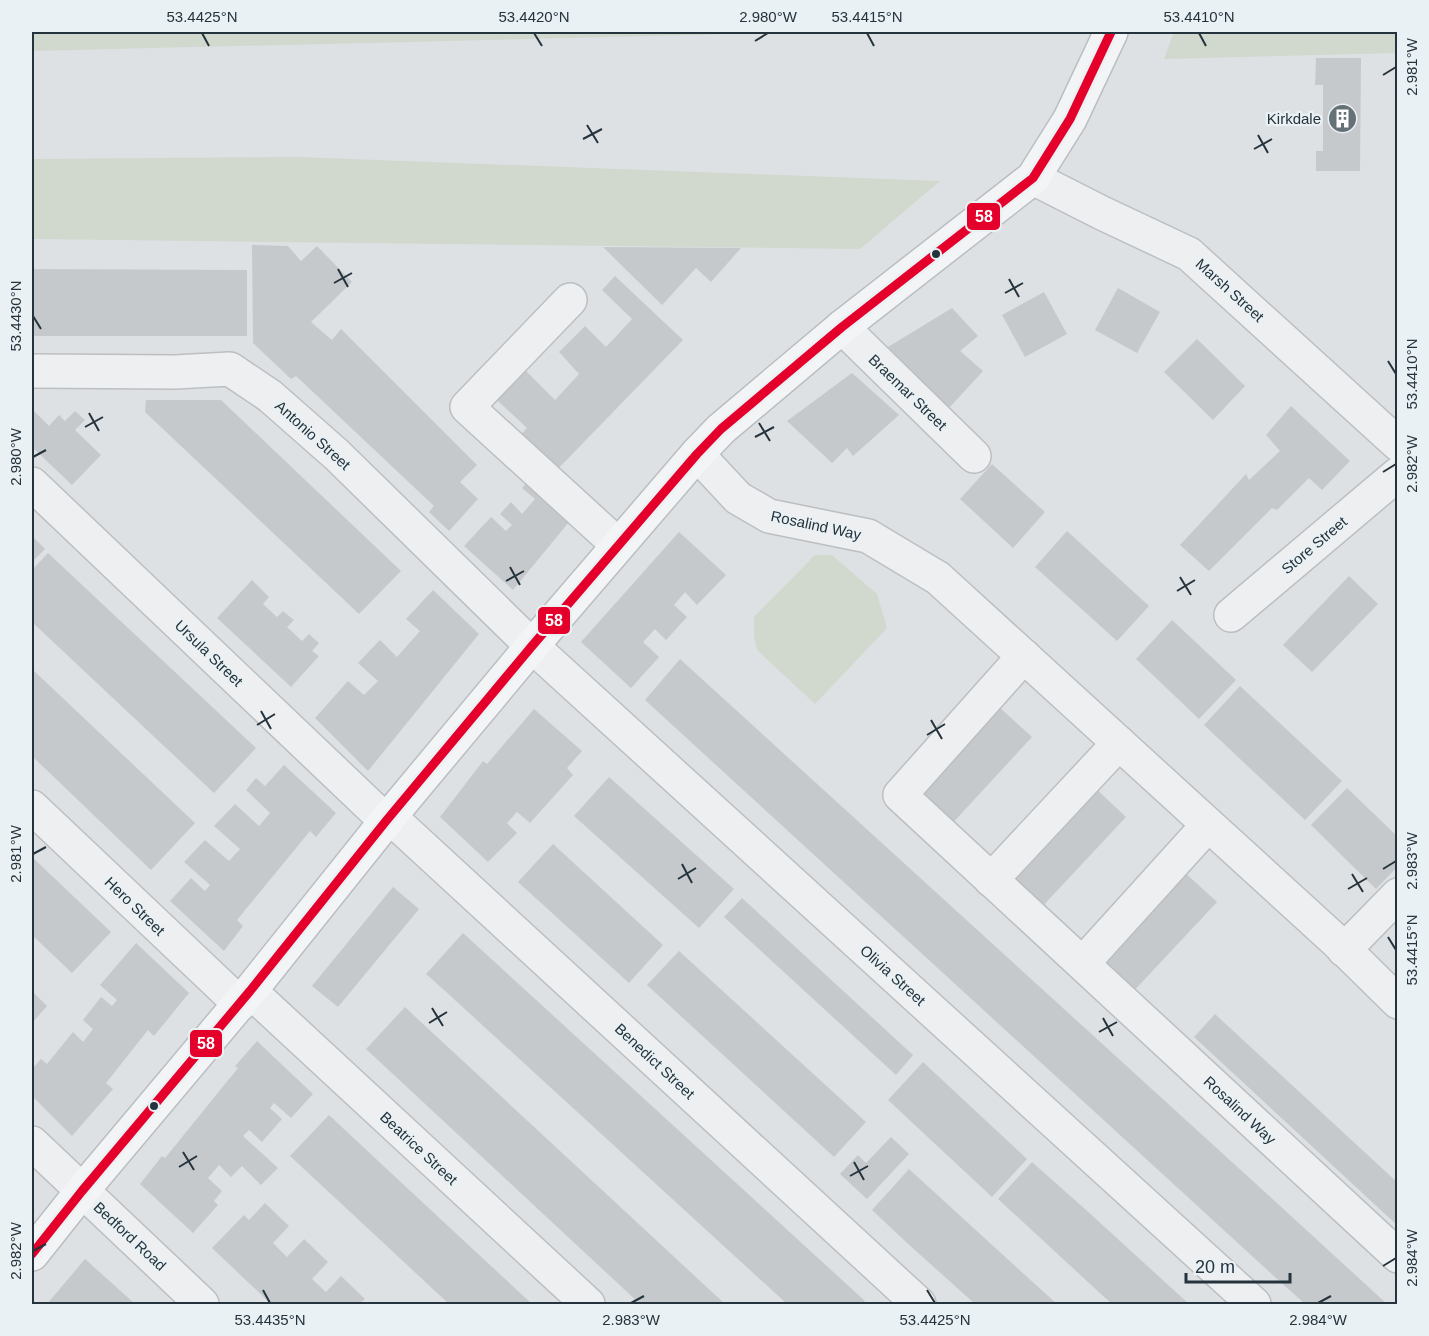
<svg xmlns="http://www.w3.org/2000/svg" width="1429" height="1336" viewBox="0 0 1429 1336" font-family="Arial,sans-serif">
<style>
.green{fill:#d1d8ce}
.building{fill:#c6c9cc}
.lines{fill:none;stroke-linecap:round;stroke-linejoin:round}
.minor-casing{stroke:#bcbfc2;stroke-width:36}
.major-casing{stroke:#babec2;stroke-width:36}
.minor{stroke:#edeff1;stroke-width:33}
.major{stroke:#f2f4f5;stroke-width:33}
.bus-1-casing{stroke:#eaf1f4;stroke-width:14}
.bus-1{stroke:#e4002b;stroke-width:9}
.ticks{fill:none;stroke:#25333d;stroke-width:2}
.bus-dot{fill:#25333d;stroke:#eaf1f4;stroke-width:2}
.labels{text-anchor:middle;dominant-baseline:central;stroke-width:4.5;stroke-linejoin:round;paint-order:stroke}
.poi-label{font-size:15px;fill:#25333d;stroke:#eaf1f4;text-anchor:end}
.street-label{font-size:15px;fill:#25333d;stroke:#eaf1f4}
.line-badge{stroke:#eaf1f4;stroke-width:2}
.badge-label{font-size:16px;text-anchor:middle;font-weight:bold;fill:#fff}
.neatline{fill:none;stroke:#25333d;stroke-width:2}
.ticks-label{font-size:15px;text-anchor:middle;fill:#25333d}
</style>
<rect width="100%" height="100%" fill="#dee1e4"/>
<g class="green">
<path d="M32,32H821L32,51Z"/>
<path d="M1174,32H1397V53L1164,59Z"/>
<path d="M299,157L940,181L860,249L32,239V159Z"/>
<path d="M815,555H832L877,594L887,628L815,704L757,650L754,636V617Z"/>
</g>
<g class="building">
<path d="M1316,58H1361L1360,171H1316V151H1323V85H1315Z"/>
<path d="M252,245L288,246L301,261L317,246L352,282L311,322L332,340L341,329L477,465L460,482L478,499L449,531L429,512L434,506L296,376L291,379L253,343Z"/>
<path d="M603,247L741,248L711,282L696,268L662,305Z"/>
<path d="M32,269L247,270V336H32Z"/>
<path d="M615,276L683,340L552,475L515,441L527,428L497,400L526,371L555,400L579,374L559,352L585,326L606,347L632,319L602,290Z"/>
<path d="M1118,288L1160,312L1137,353L1095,330Z"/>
<path d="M1044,292L1067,334L1025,357L1002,315Z"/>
<path d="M952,308L978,336L960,351L983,371L949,408L888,347Z"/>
<path d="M1197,339L1245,386L1213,420L1164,372Z"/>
<path d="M852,373L899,415L853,456L847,448L832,463L787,421Z"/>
<path d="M146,400H221L401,571L359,614L145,412Z"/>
<path d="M1291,406L1350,461L1322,490L1309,478L1277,510L1272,508L1209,571L1180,545L1246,474L1249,480L1280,451L1266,435Z"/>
<path d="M32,409L49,426L59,415L65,421L75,411L85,420L75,430L101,455L72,485L32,447Z"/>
<path d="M992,464L1045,512L1013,548L960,499Z"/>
<path d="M532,477L574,516L513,590L464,546L491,517L506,531L512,525L500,514L511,502L522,514L535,499L522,488Z"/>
<path d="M1067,531L1149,606L1117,641L1035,567Z"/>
<path d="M679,532L726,575L697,605L685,592L674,605L687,617L666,640L655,629L643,642L659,657L631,688L581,642Z"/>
<path d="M32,536L45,549L32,562Z"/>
<path d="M48,553L256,748L214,793L32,622V570Z"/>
<path d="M1349,576L1378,604L1312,672L1283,645Z"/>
<path d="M252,580L269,597L263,604L277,617L283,611L294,620L287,627L302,641L309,634L319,643L312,651L319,656L291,687L217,618Z"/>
<path d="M433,590L479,634L368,771L315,718L348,681L364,695L378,681L358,663L380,640L397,657L420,631L406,619Z"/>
<path d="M1172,620L1236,680L1199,719L1136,659Z"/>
<path d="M680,659L1278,1204L1387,1304H1305L1276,1278L645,700Z"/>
<path d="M32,669L195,823L151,870L32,756Z"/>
<path d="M1240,686L1342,781L1305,820L1204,725Z"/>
<path d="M998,706L1032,737L949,827L915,795Z"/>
<path d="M534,709L582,751L567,768L573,775L530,823L517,812L507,823L517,833L488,862L440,817L483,761L487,764Z"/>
<path d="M284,765L336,813L316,837L310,831L237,920L243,926L224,951L170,901L191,878L205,891L210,885L184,862L205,840L229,861L240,849L214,826L235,804L259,826L270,813L246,790L256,778L265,786Z"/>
<path d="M609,777L734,889L699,928L574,816Z"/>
<path d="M1092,785L1126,817L1039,910L1005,878Z"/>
<path d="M1347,788L1398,837V866L1376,889L1311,825Z"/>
<path d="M553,844L663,945L629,983L518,882Z"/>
<path d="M32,857L111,932L72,973L32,935Z"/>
<path d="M1183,871L1217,902L1130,995L1096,964Z"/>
<path d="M393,887L419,909L338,1007L312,986Z"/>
<path d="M742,898L913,1055L896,1075L724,917Z"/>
<path d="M463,933L865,1301L862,1304H787L444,990L426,974Z"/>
<path d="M136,943L189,993L154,1036L148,1030L106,1083L113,1089L72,1136L32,1096V1069L41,1059L47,1064L73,1032L83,1042L93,1029L83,1020L101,997L112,1006L117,1000L100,985Z"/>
<path d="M679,951L866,1122L834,1157L647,985Z"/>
<path d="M32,991L47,1006L32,1023Z"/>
<path d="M405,1007L422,1023L725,1304H640L366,1049Z"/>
<path d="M1215,1014L1398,1183V1226L1194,1037Z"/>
<path d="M257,1041L313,1094L291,1118L274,1103L270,1108L282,1119L262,1142L249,1130L243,1136L278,1168L261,1185L242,1166L231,1177L219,1165L208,1178L222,1191L214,1201L218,1205L193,1233L140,1184L162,1156L165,1158L238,1068L235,1066Z"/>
<path d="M923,1062L1027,1159L992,1197L888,1100Z"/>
<path d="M329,1115L405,1186L532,1304H449L347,1209L290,1156Z"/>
<path d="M891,1137L909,1154L867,1199L840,1174L858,1155L866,1163Z"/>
<path d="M1032,1162L1085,1209L1189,1304H1112L1102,1295L998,1199Z"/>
<path d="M909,1169L1014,1265L1057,1304H975L906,1242L872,1210Z"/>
<path d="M265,1203L289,1226L273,1243L287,1257L304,1239L328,1262L312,1279L326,1292L341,1276L365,1299L359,1304H271L212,1248L244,1215L249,1220Z"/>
<path d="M85,1259L135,1304H47Z"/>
</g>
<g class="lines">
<defs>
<g id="minor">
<path d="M1033,178L1102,213L1189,254L1398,444"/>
<path d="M570,300L467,407L618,545"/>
<path d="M842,327L974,456"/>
<path d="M32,371L175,372L230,369L270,396L337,455L532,646L1254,1304"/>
<path d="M697,454L738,498L769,516L868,536L938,578L1337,942L1398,1002"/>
<path d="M32,484L386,821"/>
<path d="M1231,615L1398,474"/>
<path d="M1024,656L900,795L1398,1256"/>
<path d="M32,807L240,1004"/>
<path d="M390,817L919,1304"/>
<path d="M991,880L1119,743"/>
<path d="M1344,950L1398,895"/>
<path d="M1083,963L1208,825"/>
<path d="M250,991L588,1304"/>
<path d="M32,1143L202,1304"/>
</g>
<path id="major" d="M32,1254L82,1191L250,991L386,821L532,646L697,454L721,429L842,327L1033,178L1070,119L1111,32"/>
</defs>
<use href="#minor" class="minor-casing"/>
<use href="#major" class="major-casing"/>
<use href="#minor" class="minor"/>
<use href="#major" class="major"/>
<defs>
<path id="bus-1" d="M32,1254L82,1191L250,991L386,821L532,646L697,454L721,429L842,327L1033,178L1070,119L1111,32"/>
</defs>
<use href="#bus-1" class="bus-1-casing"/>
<use href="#bus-1" class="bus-1"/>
</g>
<path class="ticks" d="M202,33L209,46M534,33L542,46M867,33L874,46M1199,33L1206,46M755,41L768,33M1383,75L1396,67M587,125L598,143M1258,135L1268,153M583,139L602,129M1254,149L1272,139M338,269L348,287M1009,279L1019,297M334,283L352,273M1005,293L1023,283M33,316L41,329M1388,361L1396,374M89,413L99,431M759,423L770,441M85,427L103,417M755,437L774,427M33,457L46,450M1383,472L1396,464M510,567L520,585M1180,577L1191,595M506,581L524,571M1177,591L1195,580M261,711L271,729M931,720L942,739M257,725L275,714M927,735L945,724M33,854L46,847M682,864L692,883M1383,869L1396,861M1352,874L1363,892M678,879L696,868M1348,889L1367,878M1388,937L1396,950M432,1008L443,1026M1103,1018L1113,1036M429,1023L447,1012M1099,1032L1117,1022M183,1152L194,1170M854,1162L864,1180M179,1167L197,1156M850,1176L868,1166M33,1251L46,1244M1383,1266L1396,1258M263,1290L270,1303M927,1290L935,1303M631,1303L644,1296M1318,1303L1331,1296"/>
<defs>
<symbol id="building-disc" viewBox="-11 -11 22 22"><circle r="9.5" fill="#667077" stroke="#eaf1f4"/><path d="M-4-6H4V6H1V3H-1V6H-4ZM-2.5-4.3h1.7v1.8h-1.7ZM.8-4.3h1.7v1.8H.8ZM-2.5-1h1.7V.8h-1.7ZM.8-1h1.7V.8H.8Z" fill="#fff"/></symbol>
</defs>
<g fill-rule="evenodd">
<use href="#building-disc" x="1326" y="102" width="33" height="33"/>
</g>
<g class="bus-dot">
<circle cx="936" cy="254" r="5"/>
<circle cx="154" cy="1106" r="5"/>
</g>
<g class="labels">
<g class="poi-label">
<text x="1321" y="118">Kirkdale</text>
</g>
<g class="street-label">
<text transform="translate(1230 290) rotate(42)">Marsh Street</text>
<text transform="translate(908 392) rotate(44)">Braemar Street</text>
<text transform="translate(313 435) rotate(42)">Antonio Street</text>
<text transform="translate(816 525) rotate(12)">Rosalind Way</text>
<text transform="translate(1314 545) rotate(-40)">Store Street</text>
<text transform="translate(209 653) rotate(44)">Ursula Street</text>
<text transform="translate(135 906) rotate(44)">Hero Street</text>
<text transform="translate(893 975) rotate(42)">Olivia Street</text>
<text transform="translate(655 1061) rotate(43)">Benedict Street</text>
<text transform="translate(1240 1110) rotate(43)">Rosalind Way</text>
<text transform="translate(419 1148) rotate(43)">Beatrice Street</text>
<text transform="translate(130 1236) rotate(43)">Bedford Road</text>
</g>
</g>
<g class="line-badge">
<rect x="966" y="202" width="35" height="29" rx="6" fill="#e4002b"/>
<rect x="537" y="606" width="34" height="29" rx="6" fill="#e4002b"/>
<rect x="189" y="1029" width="34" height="29" rx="6" fill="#e4002b"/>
</g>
<g class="badge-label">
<text x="984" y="222">58</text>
<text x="554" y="626">58</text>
<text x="206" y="1049">58</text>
</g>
<rect width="1429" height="1336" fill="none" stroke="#eaf1f4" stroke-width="66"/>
<path d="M1186 1273v9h104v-9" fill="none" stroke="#25333d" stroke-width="3"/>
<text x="1195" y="1273" font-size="18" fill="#25333d" stroke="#eaf1f4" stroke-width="4.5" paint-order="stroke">20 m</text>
<rect x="33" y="33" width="1363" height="1270" class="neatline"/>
<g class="ticks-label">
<text x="202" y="22">53.4425°N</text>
<text x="534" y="22">53.4420°N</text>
<text x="768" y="22">2.980°W</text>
<text x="867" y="22">53.4415°N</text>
<text x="1199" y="22">53.4410°N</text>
<text transform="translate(1412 67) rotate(-90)" y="5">2.981°W</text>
<text transform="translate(16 316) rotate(-90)" y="5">53.4430°N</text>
<text transform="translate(1412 374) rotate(-90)" y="5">53.4410°N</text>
<text transform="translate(16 457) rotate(-90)" y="5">2.980°W</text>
<text transform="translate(1412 464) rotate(-90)" y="5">2.982°W</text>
<text transform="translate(16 854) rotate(-90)" y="5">2.981°W</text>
<text transform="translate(1412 861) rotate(-90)" y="5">2.983°W</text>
<text transform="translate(1412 950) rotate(-90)" y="5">53.4415°N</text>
<text transform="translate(16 1251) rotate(-90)" y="5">2.982°W</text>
<text transform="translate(1412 1258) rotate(-90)" y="5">2.984°W</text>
<text x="270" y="1325">53.4435°N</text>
<text x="631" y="1325">2.983°W</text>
<text x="935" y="1325">53.4425°N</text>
<text x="1318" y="1325">2.984°W</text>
</g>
</svg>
